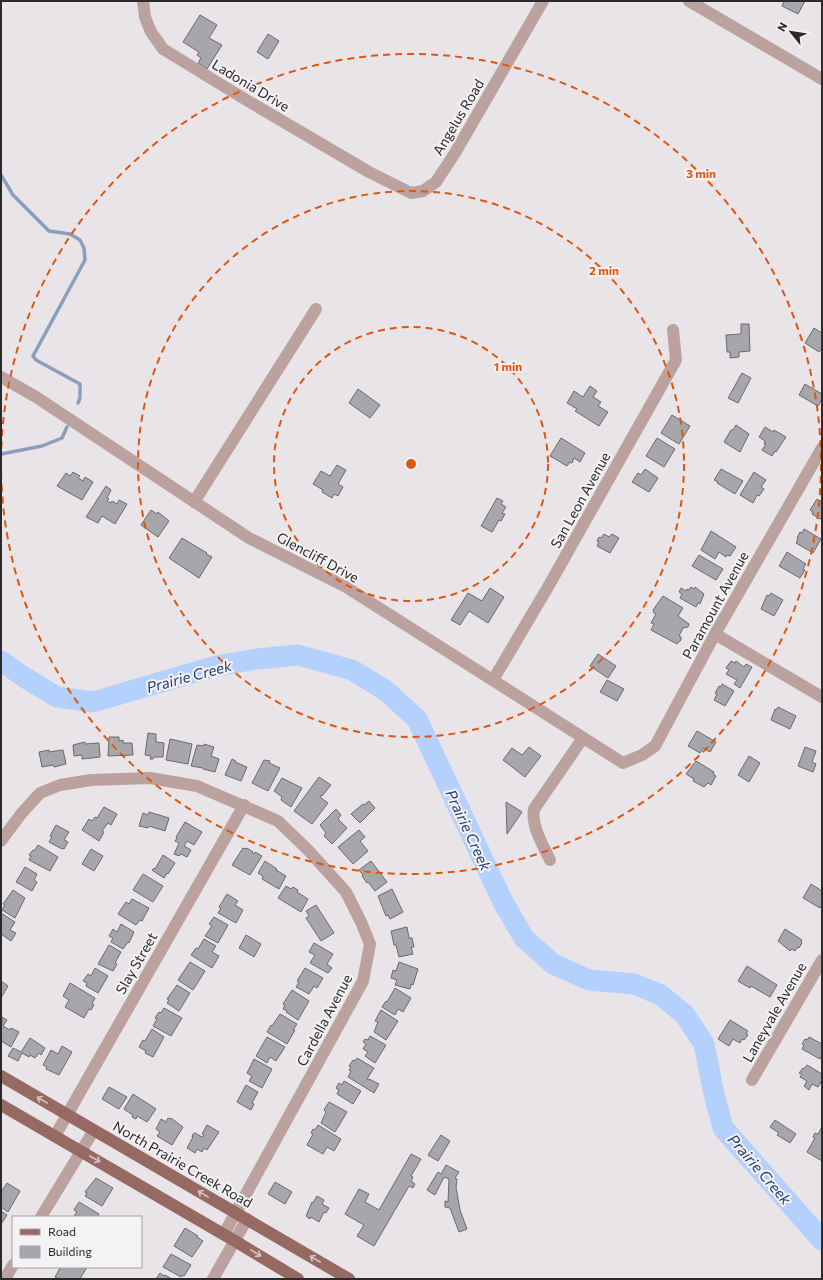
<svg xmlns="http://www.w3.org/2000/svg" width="823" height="1280" viewBox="0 0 823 1280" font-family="Commissioner,sans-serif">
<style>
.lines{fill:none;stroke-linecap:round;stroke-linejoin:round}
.stream{stroke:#8b9ebd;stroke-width:3.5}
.river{stroke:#b4d0fc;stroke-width:21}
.building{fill:#a7a7ab;stroke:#6b6a6e}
.minor{stroke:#bca29e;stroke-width:12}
.major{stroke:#966963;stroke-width:12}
.oneway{stroke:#d4c2c2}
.ring{fill:none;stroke:#df570e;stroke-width:2;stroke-dasharray:7 5}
.labels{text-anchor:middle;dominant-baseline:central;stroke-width:4;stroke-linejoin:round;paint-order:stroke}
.street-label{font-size:14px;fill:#2b2a2b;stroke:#f5f2f5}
.water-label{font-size:15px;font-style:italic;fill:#1e3e73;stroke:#f5f2f5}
.centre{fill:#df570e;stroke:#f5f2f5;stroke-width:2}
.ring-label{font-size:12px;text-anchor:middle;font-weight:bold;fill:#df570e;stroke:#f5f2f5;stroke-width:4;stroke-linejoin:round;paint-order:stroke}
</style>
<rect width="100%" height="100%" fill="#e8e4e8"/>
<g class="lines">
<g class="stream">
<path d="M1,175L13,195L49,231L70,234L80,240L84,248L85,260L33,356L36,360L80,384V398L78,403"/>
<path d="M1,454L42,446L62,438L67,427"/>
</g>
<path class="river" d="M1,661L24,677L57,697L93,702L216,666L257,659L298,655L352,670L385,690L417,719L503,902L524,938L553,964L589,980L634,984L661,995L685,1015L704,1044L714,1094L723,1128L822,1240"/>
</g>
<g class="building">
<path d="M784,1H805L798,14L782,6Z"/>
<path d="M200,15L217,25L209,38L222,45L207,69L198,63L201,58L197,55L199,52L183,42Z"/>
<path d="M268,34L279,41L268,59L257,52Z"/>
<path d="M741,324H749L750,351L739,352V357L730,358V352H727L726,335L741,334Z"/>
<path d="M814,328L822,333V348L819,352L805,343Z"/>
<path d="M742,373L751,378L738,403L728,398Z"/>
<path d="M805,384L822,394V399L818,406L799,395Z"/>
<path d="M590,386L597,391L593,397L601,402L598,406L608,412L599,426L575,411L577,409L567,403L574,391L583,397Z"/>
<path d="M358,389L380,405L370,418L349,403Z"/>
<path d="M672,415L690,426L679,444L661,433Z"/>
<path d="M736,425L749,434L740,452L724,442L731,430H733Z"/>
<path d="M765,427L773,432L774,430L786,437L776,452L775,451L772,456L762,450L766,444H764L765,441L759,437Z"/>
<path d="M561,438L585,453L580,462L574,458L572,463L570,462L567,466L550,456Z"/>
<path d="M657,438L675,449L664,467L646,456Z"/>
<path d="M337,465L346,470L338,484L343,487L338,496L334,494L332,498L322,492L323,490L313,484L321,471L330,476Z"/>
<path d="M645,469L658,478L649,492L632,482L638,473L641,475Z"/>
<path d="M721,469L743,481L735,494L717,483L718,482L714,480Z"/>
<path d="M73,472L80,476L78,478L83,481L85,477L93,482L82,500L57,486L66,473L70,476Z"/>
<path d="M754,472L766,480L761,487L764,489L759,496L757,495L753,503L740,495Z"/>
<path d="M106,486L111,490L107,498L109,499L107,501L111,503L112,501L117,504L119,500L127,504L115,524L102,516L98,523L86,517Z"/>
<path d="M497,498L503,501L501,504L506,507L502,513L505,514L501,521L499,520L492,532L481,526Z"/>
<path d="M817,499L820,501L821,500H822V520L812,514L813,512L810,510Z"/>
<path d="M151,510L157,514L158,512L169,521L158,537L141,525Z"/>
<path d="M804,529L821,539L813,553L796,543L798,539L797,538L800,532L802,533Z"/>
<path d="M711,531L736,547L730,556L727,555L726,557L719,552L715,559L701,550Z"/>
<path d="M604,534L609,537L612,534L619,538L610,553L597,546L599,542L597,541L599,537L601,538Z"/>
<path d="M182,538L207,553L206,554L212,557L199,578L169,558Z"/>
<path d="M787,552L806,564L803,569L805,570L800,578L779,566Z"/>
<path d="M699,555L723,569L716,580L692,566Z"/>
<path d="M691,587L694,589L695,587L704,594L700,604L698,603L696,607L680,598L682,594L679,592L681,588L686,591L687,589L689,590Z"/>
<path d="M490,588L504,597L488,623L469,611L460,625L451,620L468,593L482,601Z"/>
<path d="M771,593L783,600L774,616L761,609L767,595L769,596Z"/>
<path d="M663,596L683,608L678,616L689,624L688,627L683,628L679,636L681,637V640L677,644L651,630L654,624L651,623L656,614L654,613L653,610Z"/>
<path d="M598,654L616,666L608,678L590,666Z"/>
<path d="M731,661L735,663L736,661L744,667L746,664L752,667L740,688L734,684L737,680L726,674L729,670L726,668Z"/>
<path d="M607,680L624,689L617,701L600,692Z"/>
<path d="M722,684L734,691L725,706L714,700L717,694L715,693L719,686L721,687Z"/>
<path d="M778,707L796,716L790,729L771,720L775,709L776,710Z"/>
<path d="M697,731L716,742L710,752L703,748L700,753L688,746Z"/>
<path d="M148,733L156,734V742L164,743L163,757H154L153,759H150L151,756L145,755Z"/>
<path d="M109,737H119V741L123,740V743H132L133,755L108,756Z"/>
<path d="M170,739L192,744L188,764L166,760Z"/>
<path d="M85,742V744L99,743L100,757L82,759V755L74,756L73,745Z"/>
<path d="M204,744L214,747L211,756L219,759L215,772L203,769V768L191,766L197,745L204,746Z"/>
<path d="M529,747L541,756L525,777L503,760L512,748L522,755Z"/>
<path d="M805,747L816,751L812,762L816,764L813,772L798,766Z"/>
<path d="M49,750V752L63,750L66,764L54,767L53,765L42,767L39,752Z"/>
<path d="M749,756L760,763L749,782L738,775Z"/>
<path d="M232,759L236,761L235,762L247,767L241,781L225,775Z"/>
<path d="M264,760L270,761L269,763L280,768L268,791L252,783Z"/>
<path d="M696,761L714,772L713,774L716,776L711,785L708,783L704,787L693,781L694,779L686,774Z"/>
<path d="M319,777L331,785L322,796L321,795L320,797L328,803L312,824L294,811Z"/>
<path d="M282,778L302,788L291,807L281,800L282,797L274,791Z"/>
<path d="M369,801L375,808L360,823L351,814L363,804L364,805Z"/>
<path d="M506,802L522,812L507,834Z"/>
<path d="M104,807L117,814L111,825L108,823L102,831L104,832L99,841L82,830L89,819L92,821L95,817L97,818Z"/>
<path d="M336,809L341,815L338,819L347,828L332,844L324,836L326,833L320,825Z"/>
<path d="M149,812L169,818L165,831L149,826L148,828L139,826L143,813L148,815Z"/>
<path d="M185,822L202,832L194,845L187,841L184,846L191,850L187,857L181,854L179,856L174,854L179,843L175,841L177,838L176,837Z"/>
<path d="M56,825L69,832L64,840L68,842L64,849L62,848V849L49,842L52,837L50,836Z"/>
<path d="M359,830L365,837L360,841L368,851L353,864L338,847Z"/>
<path d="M38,845L58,857L50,871L29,860L31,856L29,855L33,850L34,851Z"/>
<path d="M243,848L246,849L247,848L253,852L252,853L254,854L255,852L262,856L250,875L232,865Z"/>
<path d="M91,849L103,856L94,871L82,864Z"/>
<path d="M163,855L175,863L168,874L167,873L164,878L152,870L154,868L155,869Z"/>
<path d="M265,861L277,869L276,870L286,876L279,889L262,879L263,876L258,873Z"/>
<path d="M371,861L387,882L375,891L368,882L367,883L362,876L363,875L359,870Z"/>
<path d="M25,867L37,874L34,880L37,882L32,891L16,882Z"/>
<path d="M143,874L163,886L153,902L133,890Z"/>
<path d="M811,884L822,891V905L820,908L803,898Z"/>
<path d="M286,886L291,889L293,887L298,890L297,892L308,899L301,912L278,898Z"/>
<path d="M392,889L403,912L390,919L388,915L386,916L378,896Z"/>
<path d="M13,890L25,898L15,918L2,910L5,905L3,904Z"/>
<path d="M227,894L238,901L235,905L243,910L236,923L218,913L221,908L219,907Z"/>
<path d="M132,899L149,908L142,921L140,920L136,925L118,914L126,902L129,904Z"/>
<path d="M316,905L334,933L321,941L306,918L309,916L306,911Z"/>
<path d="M1,913L15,922L10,930L16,933L11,941L1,934Z"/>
<path d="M214,917L228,925L218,943L205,936L212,926L209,924Z"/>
<path d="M121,924L134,932L129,943L128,942L123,949L111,942L113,938L109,936L113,929L117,932Z"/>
<path d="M407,927L409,938H412L414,947H411L413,954L399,957L396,945H394L391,931Z"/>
<path d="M785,929L802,940L801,942L802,943L799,948L798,947L795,951L792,949L790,951L778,941Z"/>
<path d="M246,935L261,944L254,957L239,948Z"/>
<path d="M204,939L216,946L212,952L219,956L212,968L191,955L196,948L198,949Z"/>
<path d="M314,943L333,954L327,964L332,968L328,973L310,963L315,955L309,952Z"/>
<path d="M109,945L121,952L115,963L117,964L113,971L98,964Z"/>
<path d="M190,962L205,971L193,990L178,980Z"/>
<path d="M399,962L418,969L413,985L411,984L410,989L395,985L397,980L391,978L393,970L396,971Z"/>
<path d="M747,966L777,985L770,997L751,986L750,988L738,981Z"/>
<path d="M95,968L108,976L98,993L86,986L87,983L83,981L88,974L91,976Z"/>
<path d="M305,968L323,978L317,988L314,986L309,994L296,987L299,982L297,981Z"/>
<path d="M1,981L8,986L1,998Z"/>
<path d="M70,983L95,998L92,1004L94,1005L91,1010L89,1009L84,1018L65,1007L69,1000L63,996Z"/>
<path d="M177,985L190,993L179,1011L167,1003L169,1000L167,999Z"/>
<path d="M395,988L411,998L403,1012L398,1009L395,1015L382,1007L386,1001L387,1002Z"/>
<path d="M292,990L309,1001L298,1020L286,1012L287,1011L283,1009L285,1005L283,1004Z"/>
<path d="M164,1008L182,1018L171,1036L153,1026L157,1019L155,1018L159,1012L161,1013Z"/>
<path d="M381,1010L398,1021L386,1040L374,1032L378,1022L375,1021Z"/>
<path d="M280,1014L297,1024L293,1030H295L287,1044L267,1032L271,1025L272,1026Z"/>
<path d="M2,1017L7,1020L3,1026L10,1030L11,1028L19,1032L11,1047L1,1041Z"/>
<path d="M730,1020L748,1031L746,1034L748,1035L744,1040L742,1039L740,1043L733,1039L729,1046L718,1039Z"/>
<path d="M152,1029L164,1037L153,1057L145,1053L146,1051L139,1047L143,1040L145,1041Z"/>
<path d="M370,1036L386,1045L375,1063L365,1056L368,1052L363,1049L366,1044L363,1042L365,1039L368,1040Z"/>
<path d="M267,1037L285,1047L276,1061L270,1057L267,1063L256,1056Z"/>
<path d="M809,1037L822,1044V1055L820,1059L802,1049L804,1045L802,1044L805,1039L807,1040Z"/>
<path d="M30,1038L45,1048L41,1055L39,1053L35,1058L30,1055L29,1057L22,1053L18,1061L8,1056L13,1048L21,1052Z"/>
<path d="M62,1046L72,1052L59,1075L46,1069L47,1067L43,1065L51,1050L58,1054Z"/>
<path d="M357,1058L374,1068L367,1079L369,1080V1079L379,1084L374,1093L348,1077L351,1071L349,1070L351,1067L349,1066L353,1060L355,1061Z"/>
<path d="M254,1059L272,1069L262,1088L249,1081L252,1076L247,1073Z"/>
<path d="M807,1065L822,1074V1080L818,1087L812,1084L809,1090L804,1086L807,1081L800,1077L802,1074L799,1073L803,1068L804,1069Z"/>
<path d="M344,1081L361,1091L353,1104L337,1094L339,1090L336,1088L339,1083L342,1085Z"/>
<path d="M246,1085L258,1092L252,1103L254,1104L251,1110L237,1102Z"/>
<path d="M109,1087L127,1097L119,1109L102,1099Z"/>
<path d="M133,1094L156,1109L147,1122L137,1116L136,1119L132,1117L133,1115L124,1109Z"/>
<path d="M329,1102L347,1112L335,1132L321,1123L326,1112L324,1110Z"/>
<path d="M168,1118L170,1119L171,1118L183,1127L172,1145L157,1136L160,1132L156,1129L161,1119L166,1122Z"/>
<path d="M775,1120L796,1134L790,1143L777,1135L779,1133L770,1127Z"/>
<path d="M207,1125L219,1132L207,1150L204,1148L202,1152L197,1149L195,1153L187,1148L193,1137H192L193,1134L195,1133L202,1137L204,1135L202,1134Z"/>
<path d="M318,1125L341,1139L334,1151L327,1147L323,1154L307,1145L313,1134L311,1133L313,1129L315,1130Z"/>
<path d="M822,1127V1161L807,1152L815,1138L813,1137L815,1133L818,1134Z"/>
<path d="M441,1135L450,1141L438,1161L428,1155Z"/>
<path d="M411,1154L421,1159L411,1176L413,1177L411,1181L415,1184L413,1188L409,1186L374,1246L357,1236L364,1225L345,1214L359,1189L369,1194L365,1202L379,1210Z"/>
<path d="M446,1165L459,1172L455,1178L457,1179L456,1187L460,1210L467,1229L459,1232L450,1208L445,1207V1201L448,1202L449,1179L444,1177L435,1195L427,1190L438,1172L441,1174Z"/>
<path d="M96,1178L113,1188L102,1206L85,1196L87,1193L85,1192Z"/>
<path d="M275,1182L292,1192L285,1204L268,1194Z"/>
<path d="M7,1183L20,1191L8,1212L1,1207V1192Z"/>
<path d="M317,1196L324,1200L322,1204L329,1208L326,1213L324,1212L319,1222L311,1217L310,1219L306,1216L312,1202L313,1203Z"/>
<path d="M79,1202L99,1214L97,1217L74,1216L77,1212L74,1210Z"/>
<path d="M1,1211L7,1215L1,1224Z"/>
<path d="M185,1228L198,1236L197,1237L203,1241L192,1257L174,1246Z"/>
<path d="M171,1254L191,1265L184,1276L182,1275L181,1277L163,1267Z"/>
<path d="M59,1267H87L80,1279H59L55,1277L60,1268Z"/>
<path d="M160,1273L164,1276L165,1275L172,1279H156Z"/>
</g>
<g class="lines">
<g class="minor">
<path d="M143,1L145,17L151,32L163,49L243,98L369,172L411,193L423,191L436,182L455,153L543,1"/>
<path d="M689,1L822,79"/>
<path d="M1,377L36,397L249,538L346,587L623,763L642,755L655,746L715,634L822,448"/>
<path d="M194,502L316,309"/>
<path d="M715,634L822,697"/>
<path d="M493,680L548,587L676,360L673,330"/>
<path d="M1,841L21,814L40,793L60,785L91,780L150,778L197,786L278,821L308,850L346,892L361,922L370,944L363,981L224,1234"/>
<path d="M550,860C543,845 531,826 534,809L583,738"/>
<path d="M752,1080L822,960"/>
<path d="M55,1136L244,805"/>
<path d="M41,1217L94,1130"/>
<path d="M5,1279L13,1265"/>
<path d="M213,1279L247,1219"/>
</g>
<g class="major">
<path d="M1,1076L349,1279"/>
<path d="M1,1105L235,1241L298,1279"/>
</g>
</g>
<defs><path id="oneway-shaft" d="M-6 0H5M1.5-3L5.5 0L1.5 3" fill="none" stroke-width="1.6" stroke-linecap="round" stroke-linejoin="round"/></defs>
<g class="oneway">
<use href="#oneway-shaft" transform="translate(42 1100) rotate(-150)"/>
<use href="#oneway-shaft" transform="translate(95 1159) rotate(30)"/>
<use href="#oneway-shaft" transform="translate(203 1194) rotate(-150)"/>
<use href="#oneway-shaft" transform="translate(256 1253) rotate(31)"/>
<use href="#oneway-shaft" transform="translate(315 1259) rotate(-150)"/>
</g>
<g class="ring">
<circle cx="411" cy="464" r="137"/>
<circle cx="411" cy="464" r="273"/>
<path d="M1 460A410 410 0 1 1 1 468"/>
</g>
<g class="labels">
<g class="street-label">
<text transform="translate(251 85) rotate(31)">Ladonia Drive</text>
<text transform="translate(458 117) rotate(-59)">Angelus Road</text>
<text transform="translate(580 500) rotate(-61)">San Leon Avenue</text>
<text transform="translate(318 557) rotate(28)">Glencliff Drive</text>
<text transform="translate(715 605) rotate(-61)">Paramount Avenue</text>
<text transform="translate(136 963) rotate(-60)">Slay Street</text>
<text transform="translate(774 1012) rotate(-60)">Laneyvale Avenue</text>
<text transform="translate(324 1020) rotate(-62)">Cardella Avenue</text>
<text transform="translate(183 1164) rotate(30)">North Prairie Creek Road</text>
</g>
<g class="water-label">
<text transform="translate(189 676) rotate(-15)">Prairie Creek</text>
<text transform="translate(469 830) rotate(65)">Prairie Creek</text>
<text transform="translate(760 1169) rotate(49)">Prairie Creek</text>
</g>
</g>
<circle cx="411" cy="464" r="6" class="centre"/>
<g class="ring-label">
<text x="701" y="178">3 min</text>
<text x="604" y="275">2 min</text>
<text x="508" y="371">1 min</text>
</g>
<rect width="823" height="1280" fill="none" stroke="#2b2a2b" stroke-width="4"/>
<rect x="12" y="1216" width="130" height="52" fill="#f5f2f5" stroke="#a4a2a4"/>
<rect x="20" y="1229" width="20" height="6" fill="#966963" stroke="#a4a2a4"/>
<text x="48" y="1236" font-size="12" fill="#2b2a2b">Road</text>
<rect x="20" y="1246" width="20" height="12" fill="#a7a7ab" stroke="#a4a2a4"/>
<text x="48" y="1256" font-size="12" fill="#2b2a2b">Building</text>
<g transform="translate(791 32) rotate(300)" stroke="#f5f2f5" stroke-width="3" paint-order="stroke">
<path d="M0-3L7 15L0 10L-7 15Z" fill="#2b2a2b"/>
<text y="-6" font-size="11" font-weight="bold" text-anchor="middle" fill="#2b2a2b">N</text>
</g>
</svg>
